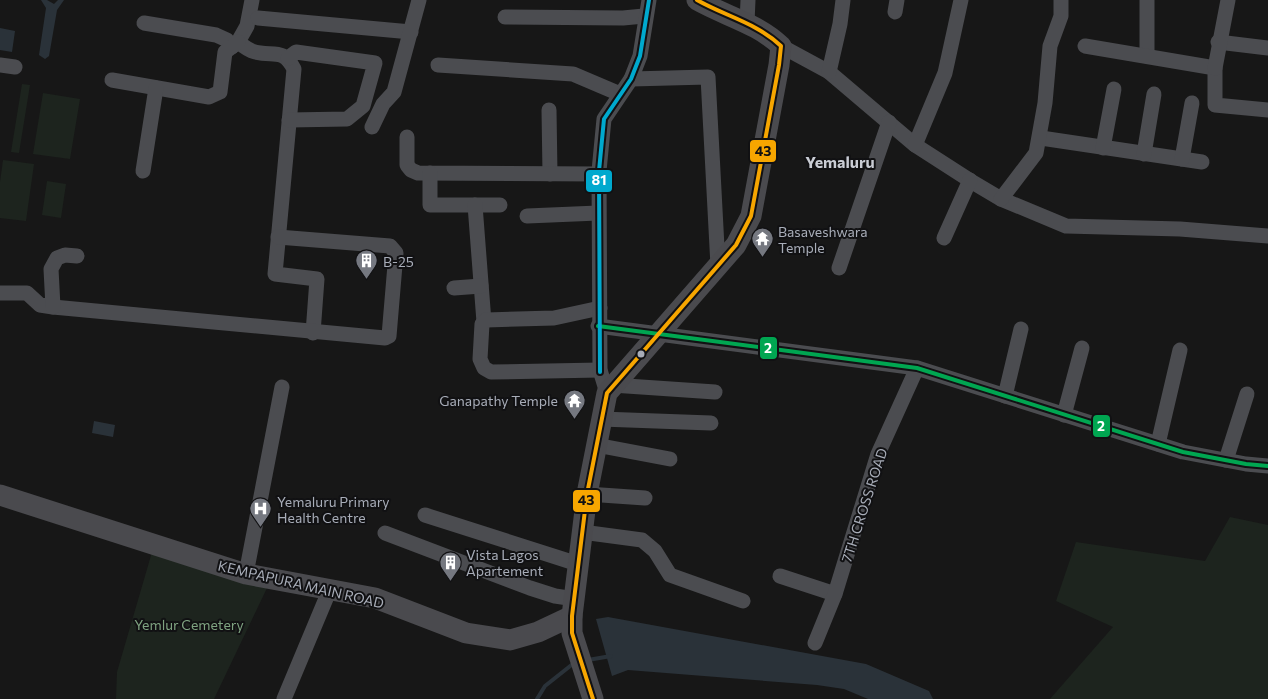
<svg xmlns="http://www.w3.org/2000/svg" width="1268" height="699" viewBox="0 0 1268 699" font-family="Commissioner,sans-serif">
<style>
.green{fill:#1d241e}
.water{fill:#2a3239}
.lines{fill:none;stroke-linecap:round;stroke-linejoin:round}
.stream{stroke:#2a3239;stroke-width:4}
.street{stroke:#4b4c50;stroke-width:15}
.secondary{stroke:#4a4a4e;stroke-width:21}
.bus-1-casing{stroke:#111113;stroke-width:8}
.bus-2-casing{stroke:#111113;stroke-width:8}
.bus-3-casing{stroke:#111113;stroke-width:8}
.bus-1{stroke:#00a651;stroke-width:4}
.bus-2{stroke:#00a9ce;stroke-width:4}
.bus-3{stroke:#f7a600;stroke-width:4}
.bus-dot{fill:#a8adb8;stroke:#111113;stroke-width:2}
.labels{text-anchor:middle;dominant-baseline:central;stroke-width:4;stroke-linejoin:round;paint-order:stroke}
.poi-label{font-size:14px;fill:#a8adb8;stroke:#111113;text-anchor:start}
.street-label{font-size:14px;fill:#a8adb8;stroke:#111113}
.park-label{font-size:14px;fill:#7fa381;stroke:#111113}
.quarter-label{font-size:16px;font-weight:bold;fill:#c9ccd4;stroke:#111113}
.line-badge{stroke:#111113;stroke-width:2}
.badge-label{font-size:14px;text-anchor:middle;font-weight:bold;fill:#fff}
.pale-badge-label{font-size:14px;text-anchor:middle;font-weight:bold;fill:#111}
</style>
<rect width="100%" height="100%" fill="#171717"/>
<g class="green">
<path d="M22,84L30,85L19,153L11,152Z"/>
<path d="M43,93L80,99L70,159L33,154Z"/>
<path d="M3,160L34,164L26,221L0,218V182Z"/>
<path d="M47,181L66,184L61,218L42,215Z"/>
<path d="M1230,517L1268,525V699H1050L1113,627L1056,601L1076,542L1205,561Z"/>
<path d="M152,552L267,588L214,699H116L117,672Z"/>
</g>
<g class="water">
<path d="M41,0H47L54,4L58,0H64L57,10L49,56L45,59L39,55L46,8Z"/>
<path d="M0,28L15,31L12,52L0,50Z"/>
<path d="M94,421L115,425L113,437L92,433Z"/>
<path d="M608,617L866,664L929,691L933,699H868L844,689L817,685L628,670L612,676L596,619Z"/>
</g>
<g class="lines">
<g class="stream">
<path d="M588,660L611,656"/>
<path d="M537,699L545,686L574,663"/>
</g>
<g class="street">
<path d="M252,0L247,26L238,42C242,45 247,49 252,51C272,58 282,46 294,69L275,274L317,279L313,333"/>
<path d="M1147,0V56"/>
<path d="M895,12L897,0"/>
<path d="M505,17L623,18L644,16"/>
<path d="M258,18L411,32"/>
<path d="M144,23L216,35L227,40L232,47"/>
<path d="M747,23L748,0"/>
<path d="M1218,42L1268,48"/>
<path d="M781,46L829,72L915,145L974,183L1001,199L1066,226L1180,229L1268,236"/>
<path d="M1085,46L1215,68V105L1268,110"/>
<path d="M288,58L296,52L375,63L363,106L347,119L289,120"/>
<path d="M0,65L15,67"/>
<path d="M438,65L573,74L620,94"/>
<path d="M1215,68L1228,0"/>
<path d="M829,72L840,24L843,0"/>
<path d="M631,79L708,77L718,266"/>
<path d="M112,80L209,97L220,92L225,52L238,42"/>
<path d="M549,110L550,174"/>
<path d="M372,127L383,104L394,92L419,0"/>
<path d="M407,137V165L411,170L418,173L599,174"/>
<path d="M1041,138L1202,162"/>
<path d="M915,145L945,73L961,0"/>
<path d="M1103,148L1114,89"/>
<path d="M1144,154L1154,94"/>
<path d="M1182,159L1192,103"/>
<path d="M143,171L156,88"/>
<path d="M430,173V205H500"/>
<path d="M1001,199L1036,153L1045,103L1050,46L1061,16V0"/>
<path d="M475,205L484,322"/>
<path d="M527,216L598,213"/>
<path d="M944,238L970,180"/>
<path d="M839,268L889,122"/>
<path d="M454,288L481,286"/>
<path d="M0,293H27L40,305L53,307L385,338L389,336L396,253L390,246L278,237"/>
<path d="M53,307L51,269L57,258L65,255L77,256"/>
<path d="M600,308L554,318L486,320L482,324L480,359L484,368L491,372L600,370"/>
<path d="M598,326L917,368L1183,452L1246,464L1268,466"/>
<path d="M612,385L715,392"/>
<path d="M607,393L600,370L599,171L604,119L631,79L640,56L649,0"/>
<path d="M1005,396L1021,329"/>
<path d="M1064,415L1082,348"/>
<path d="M601,419L711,423"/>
<path d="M1158,444L1180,350"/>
<path d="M596,445L670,459"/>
<path d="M1226,460L1247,394"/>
<path d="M587,494L645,498"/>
<path d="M425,515L578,564"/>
<path d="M582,532L642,540L655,551L670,575L743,601"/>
<path d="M385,533L530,588L555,596L575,599"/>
<path d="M246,574L282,387"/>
<path d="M780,576L835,594"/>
<path d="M815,643L835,594L878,454L917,368"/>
<path d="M284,699L330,589"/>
</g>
<g class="secondary">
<path d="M0,495L246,574L375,598L466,633L510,640L538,632L572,616"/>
<path d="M593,699L572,633V616L587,494L607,393L736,245L751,216L779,65L781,46C757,23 725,16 697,0"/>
</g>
<defs>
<path id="bus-1" d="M598,326L917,368L1183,452L1246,464L1268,466"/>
<path id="bus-2" d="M600,372L599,171L604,119L631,79L640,56L649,0"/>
<path id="bus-3" d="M593,699L572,633V616L587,494L607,393L736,245L751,216L779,65L781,46C757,23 725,16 697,0"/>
</defs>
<use href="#bus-1" class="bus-1-casing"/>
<use href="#bus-2" class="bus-2-casing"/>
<use href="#bus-3" class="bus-3-casing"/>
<use href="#bus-1" class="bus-1"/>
<use href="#bus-2" class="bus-2"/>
<use href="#bus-3" class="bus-3"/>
</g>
<defs>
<symbol id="temple-pin" viewBox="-11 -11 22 30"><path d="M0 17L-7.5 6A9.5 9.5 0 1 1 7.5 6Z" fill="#757880" stroke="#111113"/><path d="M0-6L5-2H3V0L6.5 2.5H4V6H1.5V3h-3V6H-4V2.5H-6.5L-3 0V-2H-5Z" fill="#fff"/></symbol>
<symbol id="building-pin" viewBox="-11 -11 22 30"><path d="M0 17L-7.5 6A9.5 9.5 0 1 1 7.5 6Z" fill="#757880" stroke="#111113"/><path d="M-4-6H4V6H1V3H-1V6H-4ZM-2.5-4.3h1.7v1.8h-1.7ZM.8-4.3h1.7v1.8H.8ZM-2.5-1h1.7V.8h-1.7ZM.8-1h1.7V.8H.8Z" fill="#fff"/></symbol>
<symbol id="hospital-pin" viewBox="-11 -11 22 30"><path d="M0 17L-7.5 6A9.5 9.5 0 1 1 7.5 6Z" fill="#757880" stroke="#111113"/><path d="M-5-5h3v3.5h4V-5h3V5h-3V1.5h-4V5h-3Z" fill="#fff"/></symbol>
</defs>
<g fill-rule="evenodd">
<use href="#temple-pin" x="750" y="226" width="25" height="34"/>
<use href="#building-pin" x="354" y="248" width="25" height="34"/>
<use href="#temple-pin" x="562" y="388" width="25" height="34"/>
<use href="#hospital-pin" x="248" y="496" width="25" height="34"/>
<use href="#building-pin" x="438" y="550" width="25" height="34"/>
</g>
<circle class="bus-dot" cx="641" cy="354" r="4.5"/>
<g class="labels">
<g class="poi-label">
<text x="778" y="231">Basaveshwara<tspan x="778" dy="16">Temple</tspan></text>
<text x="383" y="261">B-25</text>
<text x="558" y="400" text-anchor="end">Ganapathy Temple</text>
<text x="277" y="501">Yemaluru Primary<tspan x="277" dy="16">Health Centre</tspan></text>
<text x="466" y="554">Vista Lagos<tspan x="466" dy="16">Apartement</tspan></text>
</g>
<g class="street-label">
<text transform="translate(864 505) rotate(-72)">7TH CROSS ROAD</text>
<text transform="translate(301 584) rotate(13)">KEMPAPURA MAIN ROAD</text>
</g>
<g class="park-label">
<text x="189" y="624">Yemlur Cemetery</text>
</g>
<g class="quarter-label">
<text x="840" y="161">Yemaluru</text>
</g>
</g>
<g class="line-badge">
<rect x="749" y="139" width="28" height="24" rx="5" fill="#f7a600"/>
<rect x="585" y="169" width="28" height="24" rx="5" fill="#00a9ce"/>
<rect x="759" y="336" width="19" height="24" rx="5" fill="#00a651"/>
<rect x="1092" y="414" width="19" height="24" rx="5" fill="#00a651"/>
<rect x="572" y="489" width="29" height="24" rx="5" fill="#f7a600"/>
</g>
<g class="badge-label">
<text x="599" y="185">81</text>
<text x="768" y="353">2</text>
<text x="1101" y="431">2</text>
</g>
<g class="pale-badge-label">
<text x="763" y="156">43</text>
<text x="586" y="505">43</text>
</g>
</svg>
